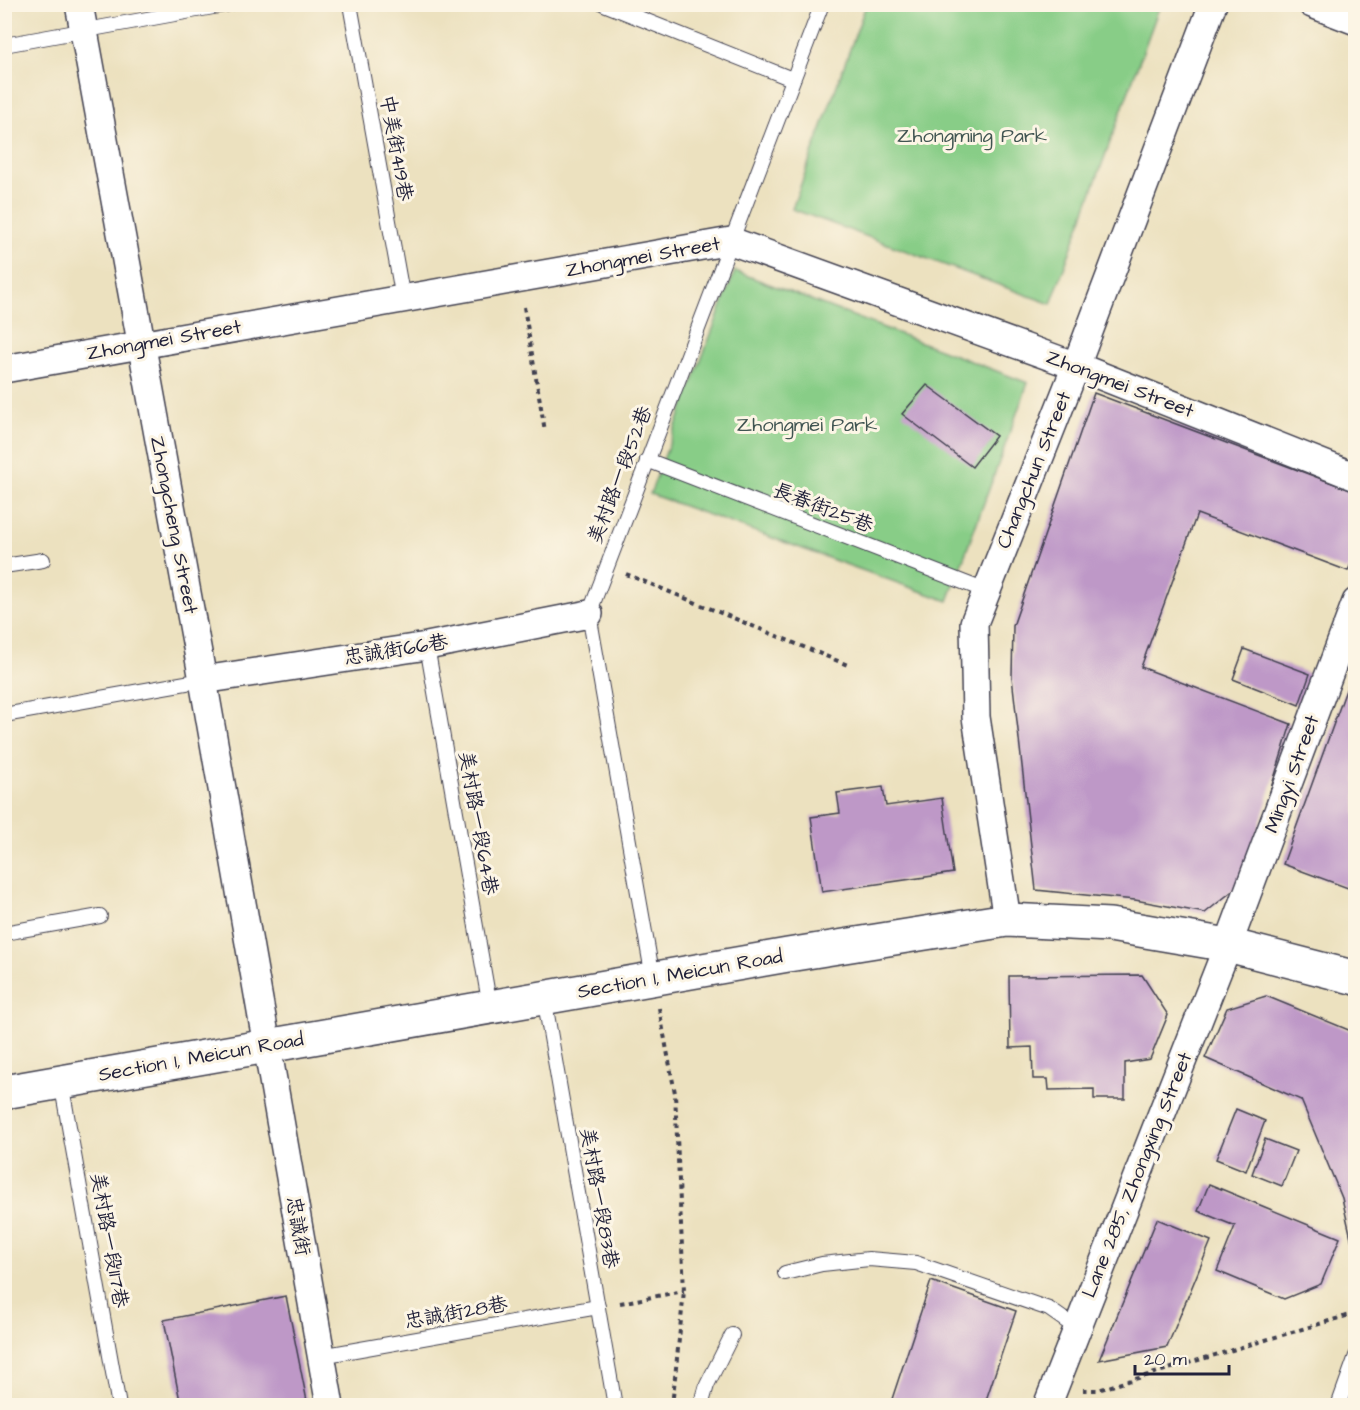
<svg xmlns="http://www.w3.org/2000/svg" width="1360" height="1410" viewBox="0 0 1360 1410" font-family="'Architects Daughter','LXGW WenKai TC',sans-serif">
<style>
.green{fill:#88cd87;stroke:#557861;stroke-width:1.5}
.building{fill:#be98c7}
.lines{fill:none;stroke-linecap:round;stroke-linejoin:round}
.service-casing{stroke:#403f4f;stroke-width:16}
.minor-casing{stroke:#403f4f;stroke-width:30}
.tertiary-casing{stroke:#403f4f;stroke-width:36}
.path{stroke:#403f4f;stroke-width:4;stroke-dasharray:4.5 4.5;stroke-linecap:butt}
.service{stroke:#fff;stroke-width:14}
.minor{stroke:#fff;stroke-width:27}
.tertiary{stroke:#fff;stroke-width:33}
.labels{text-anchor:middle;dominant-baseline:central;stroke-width:6;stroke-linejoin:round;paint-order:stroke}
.park-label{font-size:20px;fill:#415552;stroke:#fcf5e5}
.street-label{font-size:20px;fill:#22223b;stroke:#fcf5e5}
</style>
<rect width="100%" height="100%" fill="#fcf5e5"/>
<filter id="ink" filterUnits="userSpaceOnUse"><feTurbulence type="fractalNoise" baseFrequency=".0167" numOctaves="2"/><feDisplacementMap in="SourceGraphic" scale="12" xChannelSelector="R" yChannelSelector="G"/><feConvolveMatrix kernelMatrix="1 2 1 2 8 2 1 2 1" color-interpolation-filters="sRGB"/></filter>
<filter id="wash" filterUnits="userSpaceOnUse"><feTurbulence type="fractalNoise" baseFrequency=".008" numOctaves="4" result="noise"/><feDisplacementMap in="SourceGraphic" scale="24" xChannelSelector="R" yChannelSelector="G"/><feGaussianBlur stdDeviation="1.35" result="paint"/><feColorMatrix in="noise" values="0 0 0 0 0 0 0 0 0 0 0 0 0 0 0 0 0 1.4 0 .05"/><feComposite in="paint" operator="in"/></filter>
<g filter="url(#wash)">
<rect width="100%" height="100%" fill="#ece1bf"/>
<g class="green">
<path d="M866,5H1160L1051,304L792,209Z"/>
<path d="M735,271L1028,383L948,601L650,494Z"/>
</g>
<g id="blocks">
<g class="building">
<path d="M927,385L996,436L972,467L902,414Z"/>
<path d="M1094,393L1356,492V551L1348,571L1197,514L1141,667L1291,724L1241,884L1205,913L1135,900L1036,890L1012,677L1013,626Z"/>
<path d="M1244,649L1310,674L1299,705L1233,679Z"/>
<path d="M1355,665H1356V891L1283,864Z"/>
<path d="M883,787L886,806L942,798L953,873L822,892L811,817L840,813L837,793Z"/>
<path d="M1142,975L1168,1015L1150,1059L1125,1063V1099H1094V1089L1049,1090L1048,1079H1033L1032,1047L1010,1048L1009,976Z"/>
<path d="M1266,996L1356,1033V1260L1342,1198L1301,1100L1205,1058L1227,1008Z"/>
<path d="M1236,1109L1265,1121L1246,1171L1216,1159Z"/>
<path d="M1265,1139L1296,1151L1282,1186L1252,1174Z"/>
<path d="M1209,1184L1340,1238L1321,1284L1284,1299L1217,1271L1235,1226L1198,1211Z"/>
<path d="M1157,1219L1211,1241L1167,1347L1099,1360Z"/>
<path d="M931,1281L1016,1311L984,1406H911L892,1399Z"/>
<path d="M286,1296L308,1406H181L164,1320Z"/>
</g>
</g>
</g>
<g filter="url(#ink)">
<use href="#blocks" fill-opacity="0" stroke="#403f4f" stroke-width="1.5"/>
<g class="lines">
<defs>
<g id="service">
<path d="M350,4L403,299"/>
<path d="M604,4L792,79"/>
<path d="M4,45L230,4"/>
<path d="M647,460L986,591"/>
<path d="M4,566L43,560"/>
<path d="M427,646L490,1007"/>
<path d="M4,715L203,680"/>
<path d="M4,933L100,916"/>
<path d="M653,978L589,614L822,4"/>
<path d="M544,997L615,1406"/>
<path d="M61,1082L119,1406"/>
<path d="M785,1273L822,1264L869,1259L916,1263L1049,1309L1076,1328"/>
<path d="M321,1356L598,1307"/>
<path d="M701,1406L707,1385L732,1335"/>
<path d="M1338,1406L1356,1356"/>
</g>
<g id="minor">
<path d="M79,4L203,680L330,1406"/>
<path d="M1312,4L1356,21"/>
<path d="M4,369L731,241L1076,366L1356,477"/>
<path d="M203,680L427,646L589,614"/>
<path d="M1007,920L976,717L974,623L1076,366L1213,4"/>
<path d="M1047,1406L1228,945L1356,602"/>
</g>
<path id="tertiary" d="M4,1092L788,955L1007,920L1110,925L1228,945L1356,978"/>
</defs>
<use href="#service" class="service-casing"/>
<use href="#minor" class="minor-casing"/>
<use href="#tertiary" class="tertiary-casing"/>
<g class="path">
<path d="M524,307L545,431"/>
<path d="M626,574L850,666"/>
<path d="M659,1008L675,1093L684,1291L672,1406"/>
<path d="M620,1303L684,1291"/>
<path d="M1083,1390H1098L1356,1313"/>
</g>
<use href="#service" class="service"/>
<use href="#minor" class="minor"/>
<use href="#tertiary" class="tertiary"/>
</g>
</g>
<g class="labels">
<g class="park-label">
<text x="972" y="136">Zhongming Park</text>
<text x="807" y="425">Zhongmei Park</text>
</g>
<g class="street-label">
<text transform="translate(396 148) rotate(80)">中美街419巷</text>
<text transform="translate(643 257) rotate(-10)">Zhongmei Street</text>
<text transform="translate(164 340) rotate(-10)">Zhongmei Street</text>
<text transform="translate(1120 384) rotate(21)">Zhongmei Street</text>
<text transform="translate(1034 470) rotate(-68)">Changchun Street</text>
<text transform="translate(620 475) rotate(-69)">美村路一段52巷</text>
<text transform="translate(823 508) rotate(21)">長春街25巷</text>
<text transform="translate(174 525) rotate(79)">Zhongcheng Street</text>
<text transform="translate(396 650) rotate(-9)">忠誠街66巷</text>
<text transform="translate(1292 774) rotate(-70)">Mingyi Street</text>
<text transform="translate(478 823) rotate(80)">美村路一段64巷</text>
<text transform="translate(680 974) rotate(-10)">Section 1, Meicun Road</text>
<text transform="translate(201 1057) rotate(-10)">Section 1, Meicun Road</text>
<text transform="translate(1137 1175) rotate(-68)">Lane 285, Zhongxing Street</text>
<text transform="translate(599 1198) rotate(80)">美村路一段83巷</text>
<text transform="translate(298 1226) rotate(80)">忠誠街</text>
<text transform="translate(109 1240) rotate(80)">美村路一段117巷</text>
<text transform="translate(456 1313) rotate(-10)">忠誠街28巷</text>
</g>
</g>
<rect width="1360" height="1410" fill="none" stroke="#fcf5e5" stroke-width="24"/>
<path d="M1135 1365v9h94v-9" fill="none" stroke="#22223b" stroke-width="3"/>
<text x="1144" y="1365" font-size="18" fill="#22223b" stroke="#fcf5e5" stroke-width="4.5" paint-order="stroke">20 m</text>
</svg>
